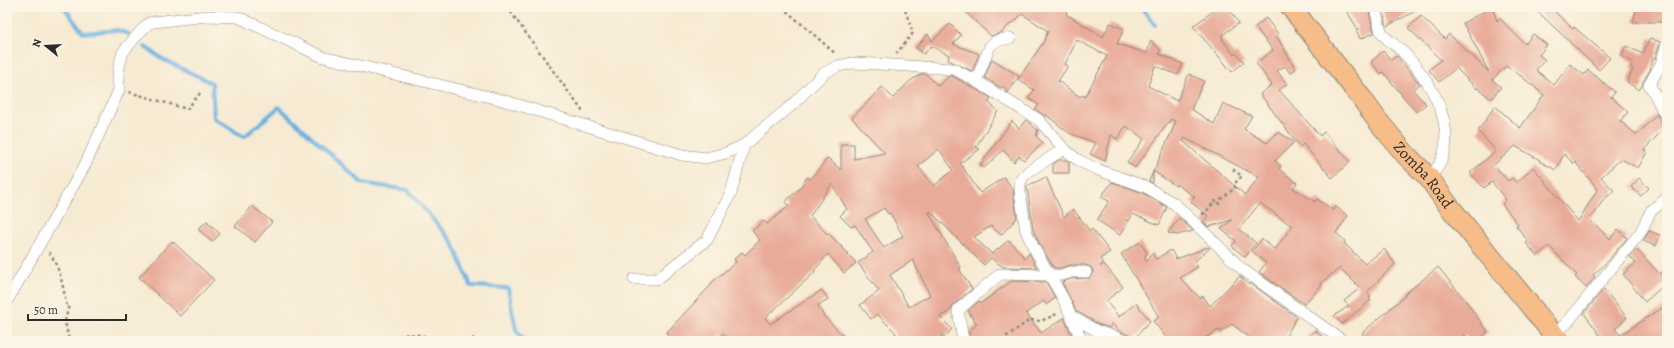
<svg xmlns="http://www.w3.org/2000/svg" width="1674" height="348" viewBox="0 0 1674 348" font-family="Alegreya,serif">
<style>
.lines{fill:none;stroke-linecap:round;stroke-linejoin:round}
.stream{stroke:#6ab2e2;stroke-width:4}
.building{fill:#e9ab99;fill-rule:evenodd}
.street-casing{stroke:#908a7e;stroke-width:12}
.highway-casing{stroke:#908a7e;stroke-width:22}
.path{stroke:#908a7e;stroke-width:2.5;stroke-dasharray:3 3;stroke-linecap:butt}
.street{stroke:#fff;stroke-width:11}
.highway{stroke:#f7bd88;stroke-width:20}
.labels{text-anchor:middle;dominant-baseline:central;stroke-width:3;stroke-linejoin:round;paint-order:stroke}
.street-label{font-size:16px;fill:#2b2b2b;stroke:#fcf5e5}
</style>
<rect width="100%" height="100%" fill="#fcf5e5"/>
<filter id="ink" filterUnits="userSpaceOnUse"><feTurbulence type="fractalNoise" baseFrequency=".025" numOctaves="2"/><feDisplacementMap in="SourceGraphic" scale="8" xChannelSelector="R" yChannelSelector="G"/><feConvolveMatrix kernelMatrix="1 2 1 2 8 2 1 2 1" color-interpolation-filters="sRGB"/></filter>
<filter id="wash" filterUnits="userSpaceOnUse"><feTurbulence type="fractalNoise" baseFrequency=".012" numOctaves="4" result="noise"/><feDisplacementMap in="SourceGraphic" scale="16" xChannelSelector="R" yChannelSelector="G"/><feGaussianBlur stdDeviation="0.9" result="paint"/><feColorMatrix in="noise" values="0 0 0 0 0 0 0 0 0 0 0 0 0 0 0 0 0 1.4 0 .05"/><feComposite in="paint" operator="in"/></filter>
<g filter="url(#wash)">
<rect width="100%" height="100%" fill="#f6ead2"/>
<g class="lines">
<g class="stream">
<path d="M64,7L83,33L117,30L129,34"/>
<path d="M1141,7L1155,25"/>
<path d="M145,47L164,60L212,83L214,118L244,137L279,107L362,183L408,190L453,243L471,286L508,288L516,330L525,341"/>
</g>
</g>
<g id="blocks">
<g class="building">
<path d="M960,7H1060L1067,12L1066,14L1103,37L1110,23L1124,29L1117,44L1147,53L1151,40L1160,50L1159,54L1183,64L1178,75L1155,66L1148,86L1177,101L1189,74L1204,81L1191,109L1214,124L1223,103L1252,116L1244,129L1267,143L1278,132L1294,142L1275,161L1281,166L1279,169L1297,183L1293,188L1315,202L1317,199L1333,210L1335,206L1348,216L1336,233L1345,241L1344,243L1365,264L1384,249L1395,264L1367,292L1371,296L1369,298L1371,300L1342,324L1334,316L1349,306L1344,301L1360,288L1340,268L1321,283L1322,285L1304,304L1259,272L1266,263L1252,251L1262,239L1275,250L1292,226L1260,203L1239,229L1256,243L1245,257L1232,246L1236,241L1221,229L1232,220L1208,227L1203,222L1208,216L1191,202L1195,197L1176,184V186L1153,171V183L1149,181L1176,122L1171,119L1135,168L1127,162L1144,139L1126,126L1117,139L1111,135L1105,161L1090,154L1096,143L1069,133L1045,114V116L1035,109L1039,105L1028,98L1034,90L1018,79L1043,43L1048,31L1022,14L1013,23L1012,22L1001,33L991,36ZM1077,40L1107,56L1085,97L1082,95L1080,97L1058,81L1068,66L1065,64ZM1185,138L1259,177L1245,195L1183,141Z"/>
<path d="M1219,7H1227L1239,23L1221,36L1223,38L1222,39L1234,55L1236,53L1244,62L1232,72L1193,26Z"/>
<path d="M1344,7H1368L1374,33L1360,39L1356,29H1358Z"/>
<path d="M1382,7H1423L1387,26Z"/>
<path d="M1492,7L1497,21L1499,18L1525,44L1533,34L1547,45L1539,55L1545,60L1536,70L1554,85L1570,64L1584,75L1588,70L1615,92L1611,97L1628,112L1620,121L1637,135L1657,114L1661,122L1667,125L1644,150L1647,152L1638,168L1621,159L1601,177L1614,191L1603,200L1595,213L1589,219L1610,239L1618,229L1627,238L1605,264L1593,275L1595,277L1586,288L1575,277L1577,275L1549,246L1537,256L1526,243L1528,241L1516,226L1518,224L1502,204L1506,200L1492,182L1484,188L1470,173L1496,151L1478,131L1495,106L1520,128L1544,95L1521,76L1506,66L1492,80L1501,87L1491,99L1478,88L1477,89L1456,68L1439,82L1429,70L1441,60L1408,28L1421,16L1445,39L1449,34L1489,72L1463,23ZM1515,146L1540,160L1539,161L1556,170L1564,154L1574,164L1575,162L1598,189L1578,221L1533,167L1517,183L1512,178L1508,181L1494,165Z"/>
<path d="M1533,7H1550L1573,29L1574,27L1610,58L1599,70Z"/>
<path d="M1637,7H1665V22H1633Z"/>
<path d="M1266,18L1278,34L1276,35L1296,69L1290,73L1285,66L1277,71L1287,84L1279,90L1320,136L1324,132L1350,162L1332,178L1303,144L1300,147L1260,94L1272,85L1256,63L1273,50L1255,27Z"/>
<path d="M950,24L961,35L953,44L979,54L972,71L948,60L949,55L931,46L924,54L916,48L928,34L932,41Z"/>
<path d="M1650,38L1660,42L1655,59L1653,58L1650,70L1643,82L1642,86L1639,90L1627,82L1633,69L1631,68L1633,62L1621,56L1626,46L1643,54Z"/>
<path d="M1383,51L1391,60L1397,56L1420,84L1413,90L1426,104L1416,112L1383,72L1381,74L1371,62Z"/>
<path d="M992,59L1019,76L1008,93L1003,86L1001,88L985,78Z"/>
<path d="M921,74H926L938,86L949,76H952L991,98L988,102L998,111L976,147L980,149L960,163L980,193L1004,177L1013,189L1017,218L1001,235L991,226L974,237L992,254L1009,240L1025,258L1029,253L1037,268L1003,267L991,258L984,265L930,211L929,213L961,268L959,269L972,289L953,305L951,310L940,317L952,329L944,338L942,335L936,341H889L896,334L895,332L877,314L871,319L860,305L879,291L858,263L873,252L855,225L851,227L840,216L847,209L832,184L810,216L827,234L828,233L841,246L856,263L844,273L828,254L814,271L815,272L765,318L770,324L822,290L828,299L818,305L823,315L848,341H731L723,333L714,341H674L666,333L712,284L711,283L736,262L734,259L742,252L745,255L760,240L752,231L764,221L767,224L789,206L785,202L800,188L807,177L810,179L828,158L841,170V144H854V159L885,153L852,118L882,87L893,98L910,81ZM939,149L953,170L934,186L918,166ZM884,208L888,214L890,213L903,236L884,248L865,219ZM913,260L930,295L909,307L890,275Z"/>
<path d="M1026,120L1038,130L1036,136L1043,143L1024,160L1019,156L1014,162L1003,150L984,168L980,165L1012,121L1019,128Z"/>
<path d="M1059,160H1067L1069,162V173H1053V164Z"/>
<path d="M1046,177L1064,217L1073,209L1090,231L1092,229L1110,252L1100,259L1103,263L1100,267L1104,264L1123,287L1106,301L1119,317L1136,303L1150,321L1133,340L1131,336L1121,332L1111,323V328L1100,325L1076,311L1062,282L1071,279L1089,278L1093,272L1092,268L1086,265H1070L1061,268H1054L1040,245L1033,229L1027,186Z"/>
<path d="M1639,178L1649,188L1641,196L1631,187Z"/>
<path d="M1112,182L1143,193L1167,207L1159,225L1133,214L1129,221L1126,220L1128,222L1120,235L1097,220L1109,201L1101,197Z"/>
<path d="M252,206L272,222L255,242L235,226Z"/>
<path d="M1179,218L1184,222L1193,231L1177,235L1168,233Z"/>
<path d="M207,221L220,234L212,242L198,229Z"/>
<path d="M1649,231L1660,235L1656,246L1643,241Z"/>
<path d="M172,241L214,280L180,316L139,277Z"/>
<path d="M1140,242L1147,253L1144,259L1147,261L1152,253L1156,259L1171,250L1176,259L1209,247L1210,248L1194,262L1198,267L1180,278L1200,298L1203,296L1210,306L1240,276L1249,285L1250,283L1297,317L1283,341H1254L1232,324L1221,332L1219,330L1199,341H1169L1153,321L1159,317L1121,254Z"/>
<path d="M1636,249L1660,274L1667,270V282L1645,302L1623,274L1636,263L1630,257Z"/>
<path d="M1438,267L1465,300L1488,332L1478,341H1470L1465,335L1458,341H1367L1362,333L1405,296L1404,295Z"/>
<path d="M1012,281L1046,282L1055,298L1046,305L1044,301L1026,313L1041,333L1064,318L1074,341H976L969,335V332L977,324L968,311L979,301L981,303Z"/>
<path d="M1604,289L1627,318L1615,329L1620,335L1667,305V341H1604L1584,313Z"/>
<path d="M1315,330L1327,341H1302Z"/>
</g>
</g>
</g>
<g filter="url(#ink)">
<use href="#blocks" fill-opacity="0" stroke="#908a7e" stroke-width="1"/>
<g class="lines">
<defs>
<g id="street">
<path d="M1375,7C1377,16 1378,25 1382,33C1386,40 1397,46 1403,52C1433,83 1467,140 1429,178"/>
<path d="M1667,44L1661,64L1649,85C1657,96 1660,107 1667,118"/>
<path d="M976,81L990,46L996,41L1010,38"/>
<path d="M1064,149L1029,171L1022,178L1020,184V193L1026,231L1034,248L1063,298L1082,341"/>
<path d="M634,279H657L707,240L731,193L744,145"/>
<path d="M7,301L85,165L119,90L118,71L123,52L139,33L149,23L154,22L207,16L238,17L323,57L502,100L682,155L706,158L726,153L744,145L791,106L824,73L838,66L853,63L877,64L954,69L976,81L1039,120L1064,149L1078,160L1096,169L1146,187L1175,204L1242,269L1343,341"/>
<path d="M1071,316L1097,331L1126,341"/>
<path d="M963,341L958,310L1000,274L1051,275H1062L1070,272H1086"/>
<path d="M1544,341L1553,335L1567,323L1640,233L1651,211L1667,198"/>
</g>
<g id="highway">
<path id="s1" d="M1291,7L1363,100L1377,120L1406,155L1429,178L1448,205L1559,341"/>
</g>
</defs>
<use href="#street" class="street-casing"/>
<use href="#highway" class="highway-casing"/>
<g class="path">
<path d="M507,7L583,112"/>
<path d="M782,7L836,54"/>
<path d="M896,54L913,33L904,7"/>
<path d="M129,92L187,109L201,92"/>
<path d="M1202,214L1205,213L1215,201L1218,205L1221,199L1235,188L1234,184L1242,176L1231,168"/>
<path d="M49,252C60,268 63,285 66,304L69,305L65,321L69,341"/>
<path d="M388,341C405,329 425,336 444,341"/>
<path d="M467,341L474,338"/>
<path d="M1002,341L1008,335L1030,320L1041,321L1059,313"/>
</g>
<use href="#street" class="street"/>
<use href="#highway" class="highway"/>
</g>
</g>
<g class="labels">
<g class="street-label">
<text stroke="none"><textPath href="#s1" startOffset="214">Zomba Road</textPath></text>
</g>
</g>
<rect width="1674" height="348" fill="none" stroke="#fcf5e5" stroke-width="24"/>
<g transform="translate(46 46) rotate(288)" stroke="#fcf5e5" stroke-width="3" paint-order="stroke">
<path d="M0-3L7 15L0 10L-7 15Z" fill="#2b2b2b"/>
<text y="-6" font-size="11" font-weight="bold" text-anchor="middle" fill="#2b2b2b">N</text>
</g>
<path d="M28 314v6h98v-6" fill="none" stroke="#2b2b2b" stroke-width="2"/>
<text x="34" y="314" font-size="12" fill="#2b2b2b" stroke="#fcf5e5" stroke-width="3" paint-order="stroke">50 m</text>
</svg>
